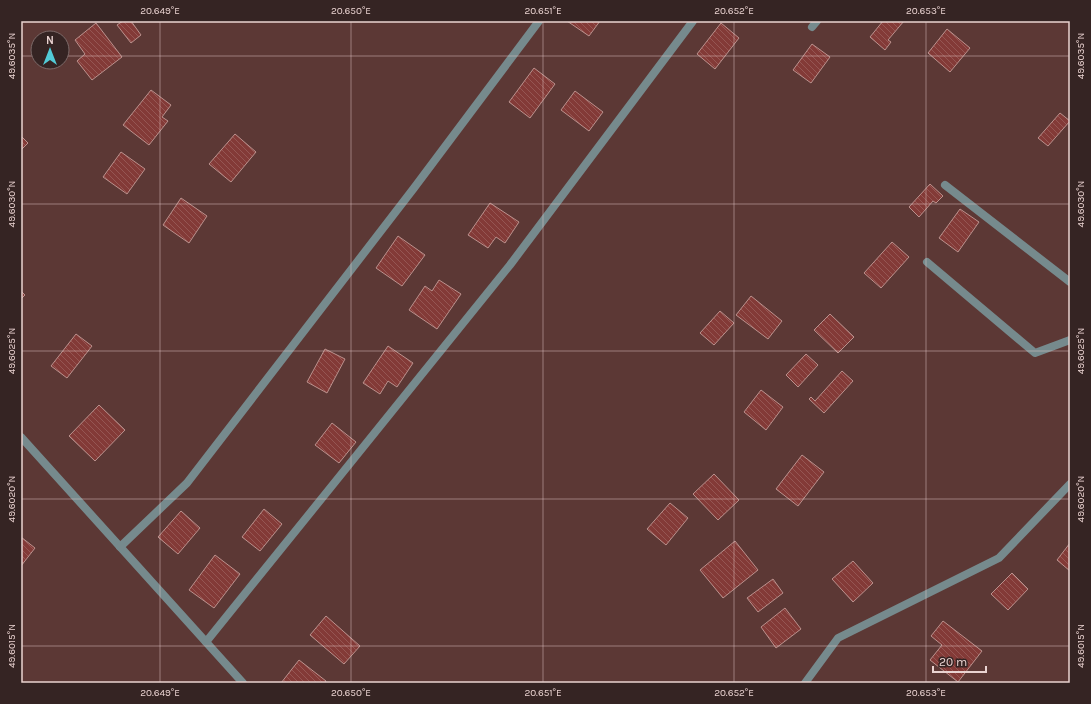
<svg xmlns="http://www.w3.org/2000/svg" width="1091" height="704" viewBox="0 0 1091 704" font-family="Karla,sans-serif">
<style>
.building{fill:url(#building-back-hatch);stroke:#bb918d}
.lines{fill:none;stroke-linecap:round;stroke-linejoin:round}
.service{stroke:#768a8d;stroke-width:8}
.minor{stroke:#768a8d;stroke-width:8}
.ticks{fill:none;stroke:#ead3d1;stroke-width:1;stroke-opacity:0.45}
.neatline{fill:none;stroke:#ead3d1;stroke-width:1.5}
.ticks-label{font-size:10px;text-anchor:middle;fill:#ead3d1}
</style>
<defs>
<pattern id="building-back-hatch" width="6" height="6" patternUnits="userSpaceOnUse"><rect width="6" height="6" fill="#833a37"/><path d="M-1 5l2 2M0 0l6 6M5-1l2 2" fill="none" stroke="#955653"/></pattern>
</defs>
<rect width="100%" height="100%" fill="#5c3835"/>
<g class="building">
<path d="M123,21H131L141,35L131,43L117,25Z"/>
<path d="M567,21H600L589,36Z"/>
<path d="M883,21H904L888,40L891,42L885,50L870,37Z"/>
<path d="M96,23L122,57L92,80L77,61L85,54L75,40Z"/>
<path d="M721,23L739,38L715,69L697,54Z"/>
<path d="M947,29L970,48L950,72L928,53Z"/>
<path d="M812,44L830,57L811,83L793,70Z"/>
<path d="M534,68L555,84L530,118L509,102Z"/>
<path d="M151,90L171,105L162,117L168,121L149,145L123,125Z"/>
<path d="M575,91L603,112L589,131L561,110Z"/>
<path d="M1060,113L1070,121L1048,146L1038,138Z"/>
<path d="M235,134L256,152L231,182L209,164Z"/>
<path d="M21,136L28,143L21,150Z"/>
<path d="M121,152L145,169L127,194L103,177Z"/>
<path d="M930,184L943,196L936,203L933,201L919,217L909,207Z"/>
<path d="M181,198L207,216L189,243L163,225Z"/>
<path d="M490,203L519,222L505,243L496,237L488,248L468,235Z"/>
<path d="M960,209L979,222L958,252L939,238Z"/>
<path d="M398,236L425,255L402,286L376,268Z"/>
<path d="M892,242L909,257L881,288L864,273Z"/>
<path d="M439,280L461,294L437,329L409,310L425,286L432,291Z"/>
<path d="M21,291L25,295L21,299Z"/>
<path d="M751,296L782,321L768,339L736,315Z"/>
<path d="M720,311L734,323L714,345L700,333Z"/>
<path d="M830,314L854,337L838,353L814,330Z"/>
<path d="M76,334L92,346L67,378L51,366Z"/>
<path d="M388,346L413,363L397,387L388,381L380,394L363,383Z"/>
<path d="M325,349L345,359L327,393L307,382Z"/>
<path d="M806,354L818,365L798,387L786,375Z"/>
<path d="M842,371L853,381L824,413L809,399L811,397L815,401Z"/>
<path d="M761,390L783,407L766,430L744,412Z"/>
<path d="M99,405L125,430L95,461L69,436Z"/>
<path d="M332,423L356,442L339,463L315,445Z"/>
<path d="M802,455L824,472L798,506L776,489Z"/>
<path d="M714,474L739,500L718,520L693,494Z"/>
<path d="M670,503L688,518L666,545L647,529Z"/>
<path d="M264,509L282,524L260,551L242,537Z"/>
<path d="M181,511L200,528L178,554L158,537Z"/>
<path d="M21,537L35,548L21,566Z"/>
<path d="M735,541L758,570L723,598L700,570Z"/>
<path d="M1070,543V571L1057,560Z"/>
<path d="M215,555L240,574L214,608L189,590Z"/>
<path d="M853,561L873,583L853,602L832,579Z"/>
<path d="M1012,573L1028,589L1008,610L991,594Z"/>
<path d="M773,579L783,593L758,612L747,598Z"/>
<path d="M785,608L801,629L776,648L761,627Z"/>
<path d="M326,616L360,646L344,664L310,635Z"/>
<path d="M943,621L982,651L958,682L930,660L942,645L931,636Z"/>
<path d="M299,660L326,681L325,683H281Z"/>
</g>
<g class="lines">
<g class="service">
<path d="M812,27L817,21"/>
<path d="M945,185L1070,282"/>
<path d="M927,262L1035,353L1070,340"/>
<path d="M805,683L838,638L999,558L1070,484"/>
</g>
<g class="minor">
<path d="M21,437L243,683"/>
<path d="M120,547L187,483L414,188L539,21"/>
<path d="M206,642L510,265L693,21"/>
</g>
</g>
<path class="ticks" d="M160,21V683M351,21V683M543,21V683M734,21V683M926,21V683M21,56H38M62,56H1070M21,204H1070M21,351H1070M21,499H1070M21,646H1070"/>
<rect width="1091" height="704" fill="none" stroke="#352423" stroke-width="44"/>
<g transform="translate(50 50)"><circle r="19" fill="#352423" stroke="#7d6a69"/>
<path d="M0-3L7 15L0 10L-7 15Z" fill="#52cbd7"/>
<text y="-6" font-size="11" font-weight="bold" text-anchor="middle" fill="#ead3d1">N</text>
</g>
<path d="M933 666v6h53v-6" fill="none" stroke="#ead3d1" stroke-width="2"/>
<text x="939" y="666" font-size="12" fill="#ead3d1" stroke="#352423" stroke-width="3" paint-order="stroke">20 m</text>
<rect x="22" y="22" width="1047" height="660" class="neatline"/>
<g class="ticks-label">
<text x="160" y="14">20.649°E</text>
<text x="351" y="14">20.650°E</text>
<text x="543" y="14">20.651°E</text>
<text x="734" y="14">20.652°E</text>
<text x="926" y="14">20.653°E</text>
<text transform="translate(11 56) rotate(-90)" y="4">49.6035°N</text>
<text transform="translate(1080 56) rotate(-90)" y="4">49.6035°N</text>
<text transform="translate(11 204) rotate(-90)" y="4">49.6030°N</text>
<text transform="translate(1080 204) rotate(-90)" y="4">49.6030°N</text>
<text transform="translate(11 351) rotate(-90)" y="4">49.6025°N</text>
<text transform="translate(1080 351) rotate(-90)" y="4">49.6025°N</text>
<text transform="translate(11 499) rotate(-90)" y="4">49.6020°N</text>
<text transform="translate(1080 499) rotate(-90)" y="4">49.6020°N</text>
<text transform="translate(11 646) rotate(-90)" y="4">49.6015°N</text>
<text transform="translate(1080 646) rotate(-90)" y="4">49.6015°N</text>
<text x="160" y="696">20.649°E</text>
<text x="351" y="696">20.650°E</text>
<text x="543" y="696">20.651°E</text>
<text x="734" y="696">20.652°E</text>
<text x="926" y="696">20.653°E</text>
</g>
</svg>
